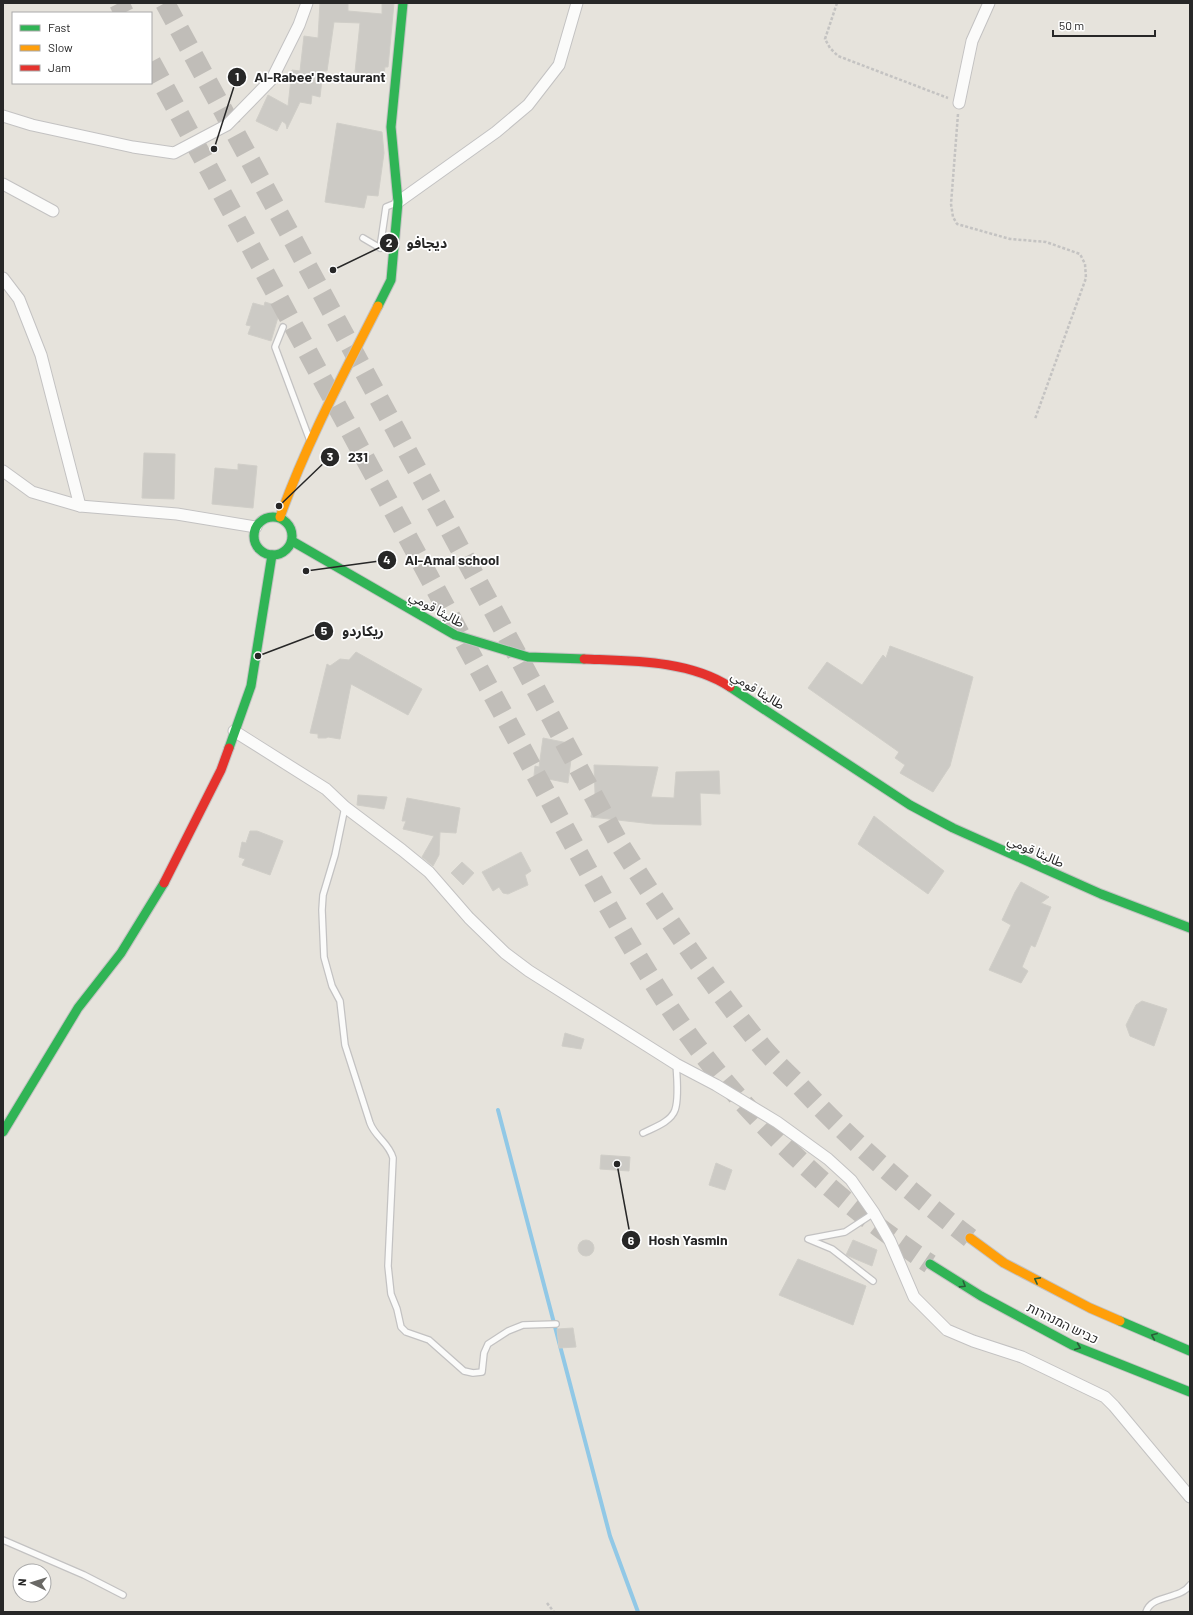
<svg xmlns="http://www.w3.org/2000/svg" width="1193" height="1615" viewBox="0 0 1193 1615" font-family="Barlow,'Noto Sans Arabic',Heebo,sans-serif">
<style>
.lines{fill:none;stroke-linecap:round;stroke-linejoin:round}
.stream{stroke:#91c8e6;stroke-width:4}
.building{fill:#cccac5;stroke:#d0cec8}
.highway-tunnel{stroke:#c0bdb8;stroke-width:20;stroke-dasharray:20 10;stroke-linecap:butt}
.lane-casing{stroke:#c3c2c2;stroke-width:8}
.street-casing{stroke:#c3c2c2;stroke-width:13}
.fast-casing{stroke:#c3c2c2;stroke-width:11}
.slow-casing{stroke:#c3c2c2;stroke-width:11}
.jam-casing{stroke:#c3c2c2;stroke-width:11}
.path{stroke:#c4c3c2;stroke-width:2.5;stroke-dasharray:3 2;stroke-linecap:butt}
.lane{stroke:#fbfbfa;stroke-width:5.5}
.street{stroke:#fbfbfa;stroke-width:11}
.fast{stroke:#30b455;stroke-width:9}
.slow{stroke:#ff9f0a;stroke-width:9}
.jam{stroke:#e5322d;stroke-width:9}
.oneway{stroke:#2b5f39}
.labels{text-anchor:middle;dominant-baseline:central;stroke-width:3.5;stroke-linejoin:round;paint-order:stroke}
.street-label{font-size:13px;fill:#272727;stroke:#fff}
.leader{fill:none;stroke:#272727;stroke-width:1.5}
.callout-dot{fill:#272727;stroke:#fff;stroke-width:1.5}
.mark-label{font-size:12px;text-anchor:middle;font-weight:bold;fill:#fff}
.callout-label{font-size:14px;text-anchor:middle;font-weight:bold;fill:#272727;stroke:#fff;stroke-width:3.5;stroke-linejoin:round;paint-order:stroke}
</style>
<rect width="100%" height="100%" fill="#e6e3dc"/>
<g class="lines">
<path class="stream" d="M498,1110L610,1536L638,1612"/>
</g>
<g class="building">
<path d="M320,3H348V11L382,14V3H394L388,67H385L384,75L355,72L360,23L334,22L327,71H323L320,97L312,95L311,104L300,102L287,129L286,124L282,121L277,131L256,121L268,95L288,106L292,70L300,71L304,36L318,38Z"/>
<path d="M337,123L382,132L384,153L378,196L367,195L364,208L325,202Z"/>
<path d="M265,302L281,307L271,341L248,334L251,326L246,325L253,303L264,306Z"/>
<path d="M144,453L175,454L174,499L142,498Z"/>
<path d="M238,464L257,466L253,508L212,504L215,468L238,470Z"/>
<path d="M890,646L973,677L950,766L933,792L900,773L905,765L895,758L899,752L808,688L827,662L862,685L883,655L886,658Z"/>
<path d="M356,652L422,689L408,715L351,684L340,739L328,737L326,738H318V734L310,733L327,664L330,666L340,659L349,660Z"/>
<path d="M543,738L573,744L568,783L534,776L535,766L539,767Z"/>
<path d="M594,765L658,767L651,797L674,798L676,772L719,771L720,794L700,793L701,825L653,824L591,817L595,793Z"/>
<path d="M358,795L387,797L384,809L357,805Z"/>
<path d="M407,798L460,808L456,833L440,832L439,855L433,866L422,857L434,836L403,829L406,821H402Z"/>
<path d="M874,816L944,871L928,894L858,844Z"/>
<path d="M250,831H257L283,841L270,875L242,865L245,859L239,857L242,842L246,843Z"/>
<path d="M521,852L531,871L525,875L528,885L508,894L503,893L499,887L493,891L482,872Z"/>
<path d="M462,862L474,873L463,885L451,873Z"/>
<path d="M1021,882L1049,897L1041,903L1051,907L1035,947L1031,945L1022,967L1028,971L1021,983L989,970L1011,925L1002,920L1015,892Z"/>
<path d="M1142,1001L1167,1009L1154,1046L1130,1036L1126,1025L1136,1005Z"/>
<path d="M565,1033L584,1039L581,1049L562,1046Z"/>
<path d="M601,1155L630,1157L629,1171L600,1169Z"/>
<path d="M716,1163L732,1170L725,1190L709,1185Z"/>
<path d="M853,1240L877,1250L872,1266L846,1255Z"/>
<circle cx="586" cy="1248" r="8"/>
<path d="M798,1259L866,1286L853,1325L779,1295Z"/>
<path d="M573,1328L576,1347L559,1348L557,1329Z"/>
</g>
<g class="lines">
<g class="highway-tunnel">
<path d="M119,3L124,13"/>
<path d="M165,3L620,845C665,916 710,983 763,1048C775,1062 788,1074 801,1087C853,1143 910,1192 970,1238"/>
<path d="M151,62L576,849C606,904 637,958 671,1010C739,1112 830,1196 930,1264"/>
</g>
<defs>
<g id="lane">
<path d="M363,238L380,248L386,207L396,203"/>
<path d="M283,327L275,347L309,438"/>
<path d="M345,807L335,855L323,895L322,910L324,957L332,986L340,1001L345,1045L370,1123C375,1137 389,1143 393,1158L388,1266L391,1294L397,1309L401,1327L406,1332L429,1340L464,1371L473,1373L482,1372L484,1353L488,1344L508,1331L523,1325L556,1324"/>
<path d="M643,1133C653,1128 671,1122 675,1110C679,1099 677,1076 676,1064"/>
<path d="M873,1281L832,1249L808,1239L845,1232L874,1213"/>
<path d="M3,1540L84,1575L123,1595"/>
<path d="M1146,1612C1152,1594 1180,1600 1190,1585"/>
</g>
<g id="street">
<path d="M959,103L972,41L989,3"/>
<path d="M3,116L32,125L133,147L174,153L227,125L272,79L299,25L307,3"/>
<path d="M3,184L53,211"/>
<path d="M398,202L496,132L528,105L559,65L577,3"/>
<path d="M3,278L19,299L41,355L80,506"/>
<path d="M3,471L32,492L80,506L177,514L256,527"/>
<path d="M234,731L326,789L345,807L402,850L429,872L469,918L505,953L529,971L676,1064L716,1085L777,1122L828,1159L851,1180L874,1213L890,1241L914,1297L947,1330L973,1341L1022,1357L1105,1397L1114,1406L1190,1497"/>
</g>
<g id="fast">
<path d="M378,306L391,280L398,202L391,127L403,3"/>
<circle cx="273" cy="536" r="19"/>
<path d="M292,541L455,635L528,657L584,659"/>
<path d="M730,687L910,805L953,828L1101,894L1190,928"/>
<path d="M229,748L251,686L272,555"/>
<path d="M3,1132L78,1008L121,953L164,883"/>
<path d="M930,1264L981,1296L1072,1345L1190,1392"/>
<path d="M1120,1321L1190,1351"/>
</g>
<g id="slow">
<path d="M280,517C306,444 343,375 378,306"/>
<path d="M970,1238L1004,1263L1090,1308L1120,1321"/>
</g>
<g id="jam">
<path d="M584,659C631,661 689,660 730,687"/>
<path d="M164,883L221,770L229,748"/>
</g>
</defs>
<use href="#lane" class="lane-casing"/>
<use href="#street" class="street-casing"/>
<use href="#fast" class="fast-casing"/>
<use href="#slow" class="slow-casing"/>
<use href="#jam" class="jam-casing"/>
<g class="path">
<path d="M837,3L825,39L830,48L838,56L948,98"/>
<path d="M958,114L951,204L953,217L957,224L1010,239L1046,242L1080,254L1085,264L1086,278L1035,419"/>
<path d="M547,1603L554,1612"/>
</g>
<use href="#lane" class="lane"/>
<use href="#street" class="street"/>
<use href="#fast" class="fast"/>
<use href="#slow" class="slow"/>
<use href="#jam" class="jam"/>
</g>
<defs><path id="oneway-chevron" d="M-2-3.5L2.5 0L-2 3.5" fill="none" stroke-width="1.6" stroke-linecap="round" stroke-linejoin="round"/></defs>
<g class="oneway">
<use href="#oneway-chevron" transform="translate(1037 1280) rotate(-152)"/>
<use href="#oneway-chevron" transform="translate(963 1285) rotate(32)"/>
<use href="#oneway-chevron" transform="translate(1154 1336) rotate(-157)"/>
<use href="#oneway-chevron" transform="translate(1078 1347) rotate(22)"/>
</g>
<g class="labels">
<g class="street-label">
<text transform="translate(437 609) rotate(29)">طاليثا قومي</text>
<text transform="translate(758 690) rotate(32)">طاليثا قومي</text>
<text transform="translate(1036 851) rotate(24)">طاليثا قومي</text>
<text transform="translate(1063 1323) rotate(26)">כביש המנהרות</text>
</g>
</g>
<path class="leader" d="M214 149L237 77M333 270L389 243M279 506L330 457M306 571L387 560M258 656L324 631M617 1164L631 1240"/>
<g class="callout-dot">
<circle cx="214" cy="149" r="4"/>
<circle cx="333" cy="270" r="4"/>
<circle cx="279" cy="506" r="4"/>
<circle cx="306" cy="571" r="4"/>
<circle cx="258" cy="656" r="4"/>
<circle cx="617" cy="1164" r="4"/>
<circle cx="237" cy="77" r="10"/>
<circle cx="389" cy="243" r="10"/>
<circle cx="330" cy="457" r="10"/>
<circle cx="387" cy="560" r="10"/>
<circle cx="324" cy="631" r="10"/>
<circle cx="631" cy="1240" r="10"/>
</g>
<g class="mark-label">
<text x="237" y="81">1</text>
<text x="389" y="247">2</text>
<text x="330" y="461">3</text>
<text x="387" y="564">4</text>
<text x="324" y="635">5</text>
<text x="631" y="1245">6</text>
</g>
<g class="callout-label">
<text x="320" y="82">Al-Rabee' Restaurant</text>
<text x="427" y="248">ديجافو</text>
<text x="358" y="462">231</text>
<text x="452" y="565">Al-Amal school</text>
<text x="363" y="636">ريكاردو</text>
<text x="688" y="1245">Hosh Yasmin</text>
</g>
<rect width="1193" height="1615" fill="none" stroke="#272727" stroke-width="8"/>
<rect x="12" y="12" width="140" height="72" fill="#ffffff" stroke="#a9a9a9"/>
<rect x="20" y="25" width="20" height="6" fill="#30b455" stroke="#a9a9a9"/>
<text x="48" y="32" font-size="12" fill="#272727">Fast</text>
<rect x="20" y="45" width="20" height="6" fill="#ff9f0a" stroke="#a9a9a9"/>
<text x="48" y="52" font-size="12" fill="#272727">Slow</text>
<rect x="20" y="65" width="20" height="6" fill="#e5322d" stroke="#a9a9a9"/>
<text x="48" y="72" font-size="12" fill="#272727">Jam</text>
<g transform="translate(32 1583) rotate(274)"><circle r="19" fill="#ffffff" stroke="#a9a9a9"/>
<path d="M0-3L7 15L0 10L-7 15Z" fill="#6a6966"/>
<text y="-6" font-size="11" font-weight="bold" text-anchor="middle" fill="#272727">N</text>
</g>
<path d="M1053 30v6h102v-6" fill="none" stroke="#272727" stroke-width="2"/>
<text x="1059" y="30" font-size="12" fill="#272727" stroke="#ffffff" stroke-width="3" paint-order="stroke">50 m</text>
</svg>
